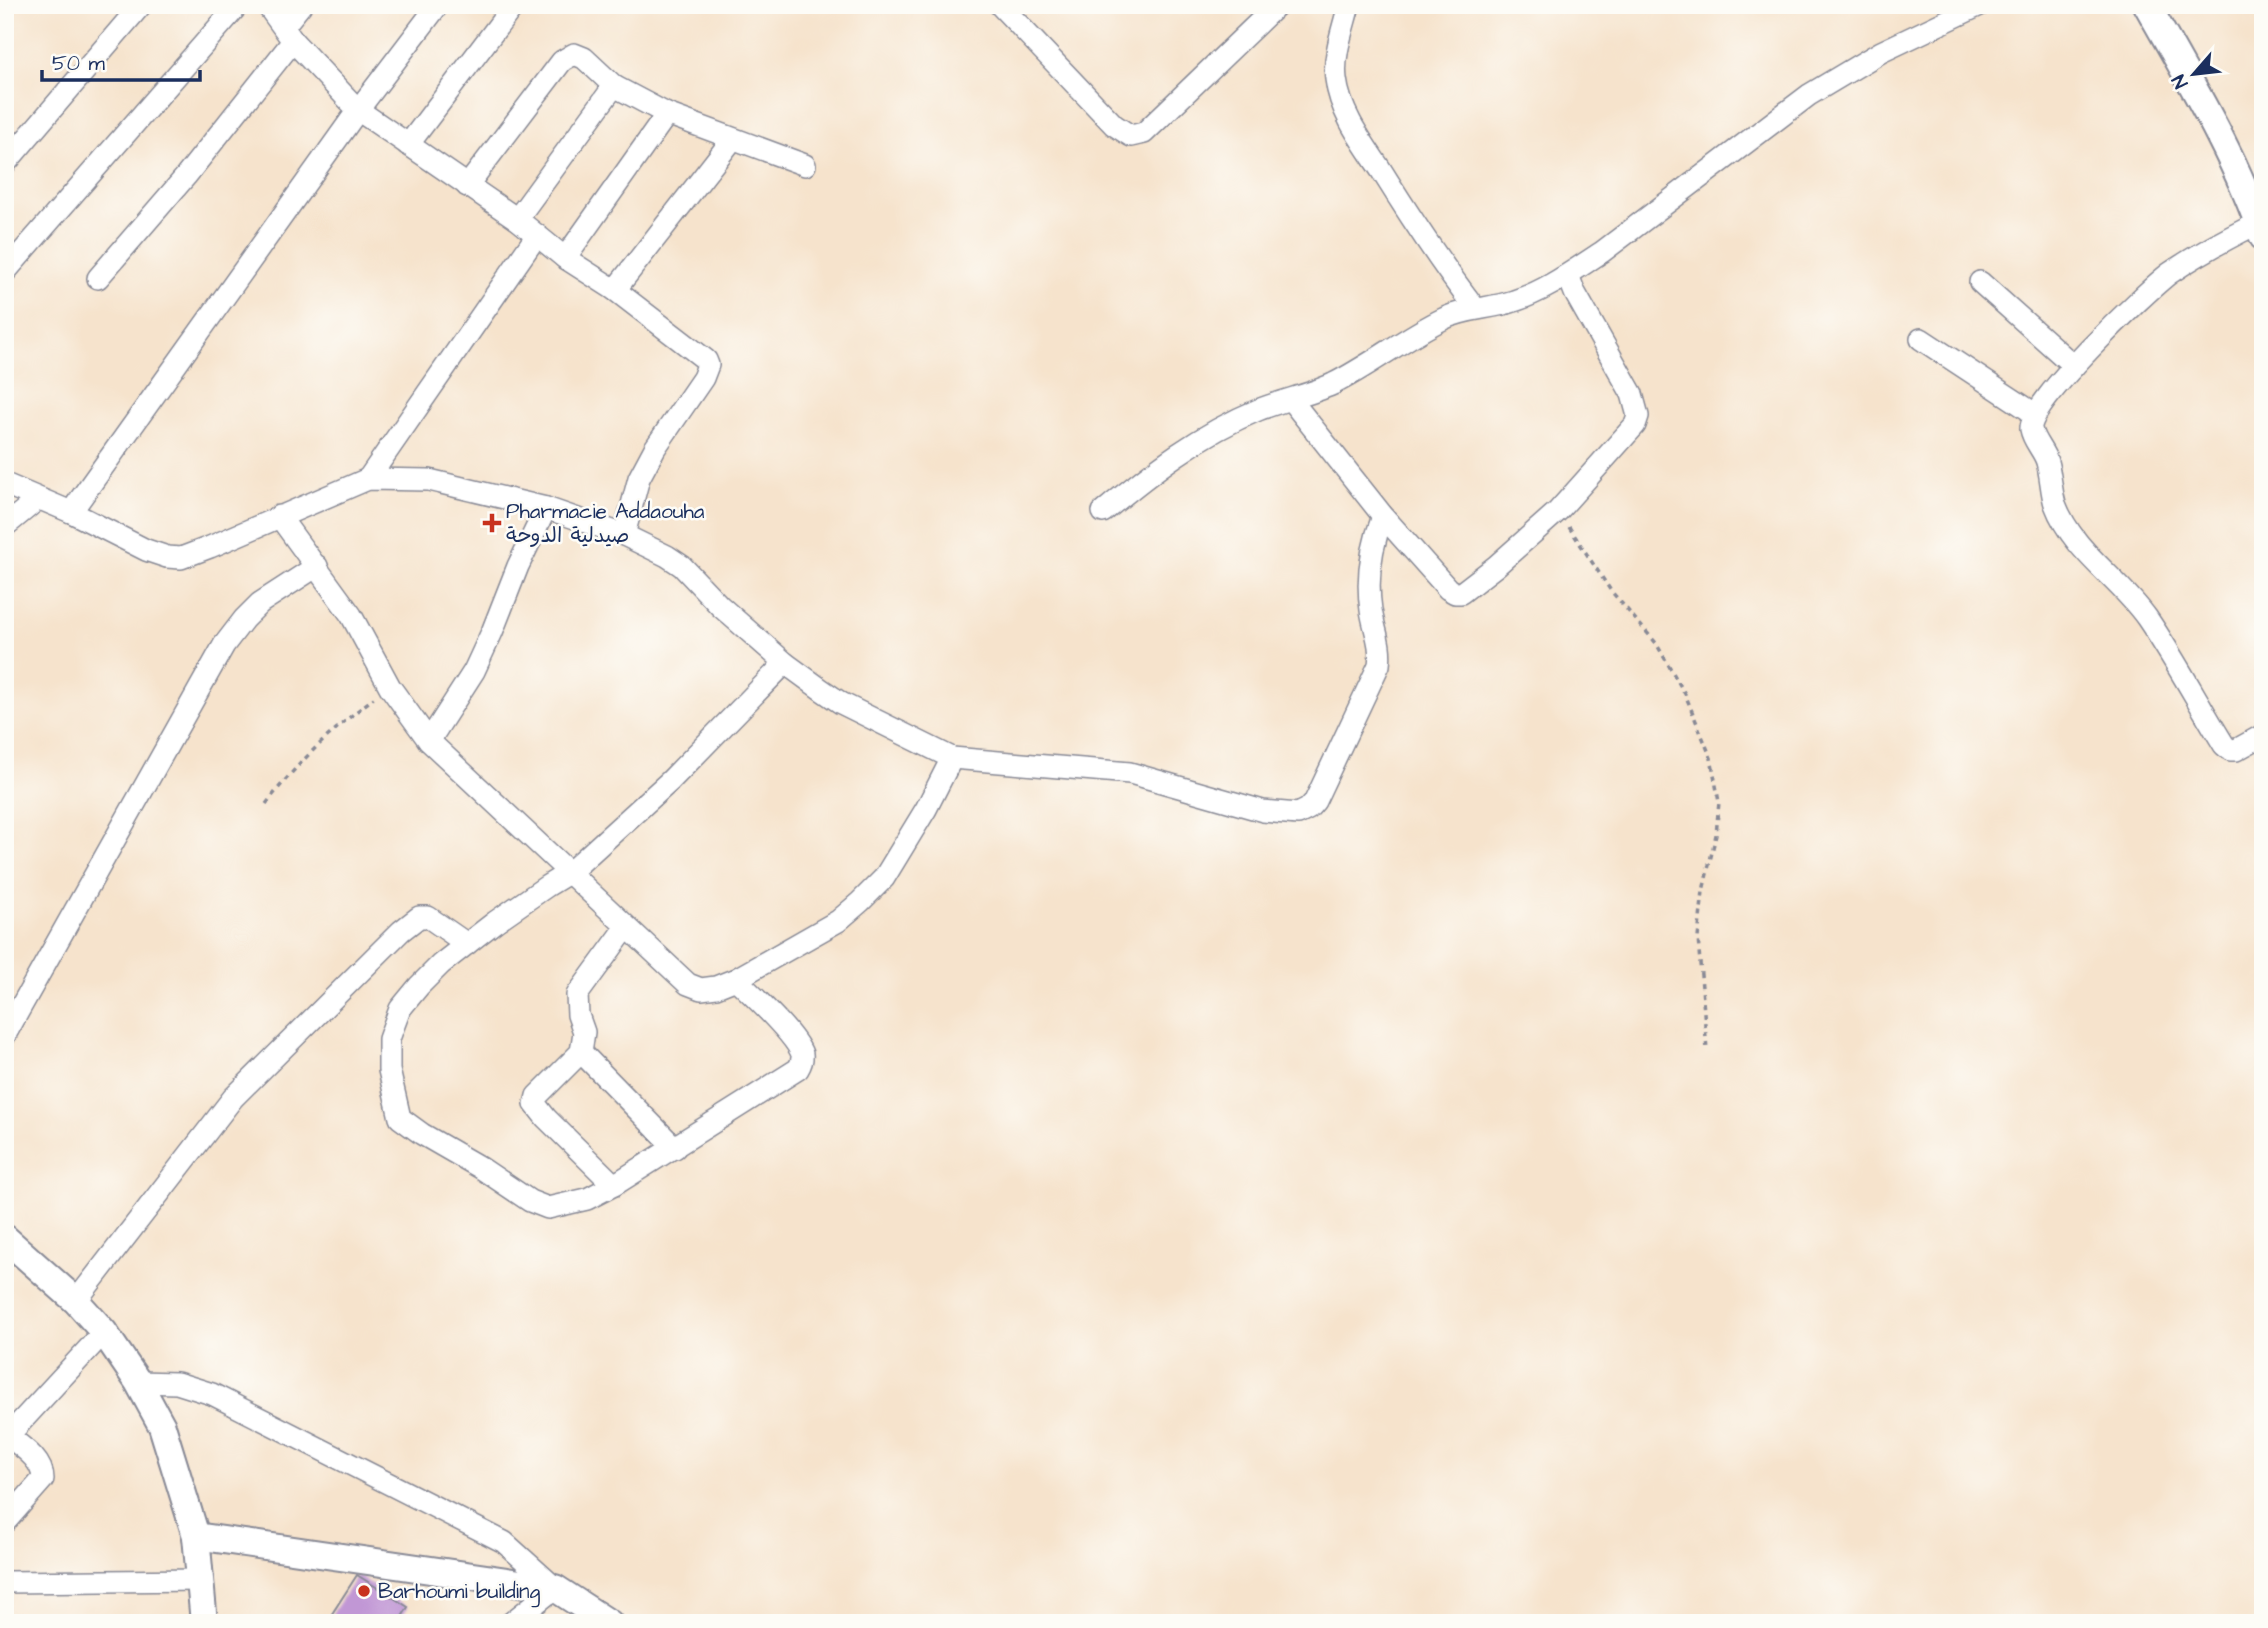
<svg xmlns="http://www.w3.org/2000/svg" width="2268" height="1628" viewBox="0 0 2268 1628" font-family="'Architects Daughter','Playpen Sans Arabic',sans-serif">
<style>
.building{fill:#c197d5}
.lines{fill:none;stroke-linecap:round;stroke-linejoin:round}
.minor-casing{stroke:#888995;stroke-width:24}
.tertiary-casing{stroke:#888995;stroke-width:30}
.path{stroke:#888995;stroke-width:3.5;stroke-dasharray:5 5;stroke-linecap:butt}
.minor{stroke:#fff;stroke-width:21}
.tertiary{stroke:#fff;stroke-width:26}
.poi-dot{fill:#c8321e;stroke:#fdfcf7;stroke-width:2.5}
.labels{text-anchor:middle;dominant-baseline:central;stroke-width:5;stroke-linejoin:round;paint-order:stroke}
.poi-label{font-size:21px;fill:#1b2f5e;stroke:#fdfcf7;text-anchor:start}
</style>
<rect width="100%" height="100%" fill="#fdfcf7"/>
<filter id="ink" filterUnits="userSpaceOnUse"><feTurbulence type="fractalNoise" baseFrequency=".0143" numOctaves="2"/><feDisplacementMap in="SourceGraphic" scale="14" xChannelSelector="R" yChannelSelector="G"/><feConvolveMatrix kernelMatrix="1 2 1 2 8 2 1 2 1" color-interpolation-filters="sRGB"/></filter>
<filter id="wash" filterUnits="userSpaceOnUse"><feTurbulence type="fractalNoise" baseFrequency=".00686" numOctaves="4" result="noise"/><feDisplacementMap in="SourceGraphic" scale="28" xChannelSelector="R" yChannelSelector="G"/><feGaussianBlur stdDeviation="1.57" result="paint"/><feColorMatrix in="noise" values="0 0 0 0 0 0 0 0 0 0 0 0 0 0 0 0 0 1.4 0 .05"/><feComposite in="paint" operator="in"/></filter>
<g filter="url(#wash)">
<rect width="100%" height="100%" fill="#f6e3cc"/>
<g id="blocks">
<path class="building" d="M357,1575L408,1607L398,1623H326Z"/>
</g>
</g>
<g filter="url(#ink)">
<use href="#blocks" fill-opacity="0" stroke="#888995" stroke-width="2"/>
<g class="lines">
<defs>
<g id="minor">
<path d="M267,5L293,41L358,110L517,219L565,258L615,290L706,360L708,365L703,378L655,448L639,478L624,535"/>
<path d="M1000,5L1114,125L1131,136L1144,133L1277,5"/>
<path d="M1349,5C1343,29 1333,55 1336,79C1340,113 1363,143 1381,170C1411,218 1441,264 1475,308"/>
<path d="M284,26L301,5"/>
<path d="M408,145L514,5"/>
<path d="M5,164L141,5"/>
<path d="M467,186L562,61L574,54L584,58L614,86L667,114L805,165"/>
<path d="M517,219L614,86"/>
<path d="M2258,223C2228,238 2198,254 2170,273C2147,290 2027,405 2031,429C2033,441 2044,451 2047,462C2051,476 2051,491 2055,504C2073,552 2119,578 2147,618C2175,659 2198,703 2224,745L2230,750H2236L2263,735"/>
<path d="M565,258L667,114"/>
<path d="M5,272L238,5"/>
<path d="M98,278L186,176L293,41"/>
<path d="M1980,282L2074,366"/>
<path d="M615,290L732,140"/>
<path d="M1921,339L2035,414"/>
<path d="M1291,400L1383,516L1448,589L1455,593H1461L1496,566L1558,511L1635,425L1638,416L1632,394L1575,293L1568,275"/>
<path d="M368,479L537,235"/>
<path d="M5,484L71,512L146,550L167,557L181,558L210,547L368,479L429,480L546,508L624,535L667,556L682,566L720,606L785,663L822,690L841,703L952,758L1130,773L1263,811L1298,814L1308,809L1315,801L1379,665C1382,645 1374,629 1371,610C1366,577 1371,547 1383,516"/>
<path d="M71,512L358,110L438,5"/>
<path d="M1103,512C1151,472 1200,434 1258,410C1283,400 1309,395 1333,384C1371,365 1404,338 1443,319C1465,308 1491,309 1514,301C1546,291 1574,270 1602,252L1809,95L1881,52L1980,5"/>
<path d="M279,516L351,615L390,687L429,741L688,984L701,989L716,987L736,979L838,921L860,902L884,878L926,809L952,758"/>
<path d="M5,526L38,499"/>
<path d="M429,741L474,671L492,632L518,566L546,508"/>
<path d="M736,979C752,995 795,1034 802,1054C803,1060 801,1064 798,1069L614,1185L587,1199L548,1208L530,1201L481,1168L422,1134L400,1118L389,1070V1039L394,1025L400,1009L419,986L441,964L495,922L547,886L570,872L670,781L785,663"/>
<path d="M5,1035L224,645L244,619L260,603L317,566"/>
<path d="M581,1052L675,1148"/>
<path d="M614,1185L546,1118L535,1104L537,1096L581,1052L584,1032L578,1015L577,995L626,928"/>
<path d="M76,1301L233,1098L401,931L419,917H428L467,944"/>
<path d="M138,1382L177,1383L212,1394L504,1542L555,1588L511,1623"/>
<path d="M5,1439L104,1332"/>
<path d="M5,1522L43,1479C43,1460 22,1447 8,1436"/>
<path d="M5,1582L202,1580"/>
</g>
<g id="tertiary">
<path d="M2147,5C2189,80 2235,155 2263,237"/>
<path d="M5,1238L76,1301L104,1332L138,1382L162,1426L196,1536L204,1623"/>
<path d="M196,1536L555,1588L609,1623"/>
</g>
</defs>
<use href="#minor" class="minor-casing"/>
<use href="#tertiary" class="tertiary-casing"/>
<g class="path">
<path d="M1569,527L1611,591L1656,643L1685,694L1711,758L1719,802L1716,835L1703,891L1698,938L1707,1050"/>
<path d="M266,804C297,763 333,729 374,698"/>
</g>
<use href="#minor" class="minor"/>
<use href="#tertiary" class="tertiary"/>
</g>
</g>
<g class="poi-dot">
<path d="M488.5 512.5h7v7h7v7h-7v7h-7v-7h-7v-7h7z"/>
<circle cx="364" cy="1591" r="7"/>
</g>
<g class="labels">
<g class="poi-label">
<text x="506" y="511">Pharmacie Addaouha<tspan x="506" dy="24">صيدلية الدوحة</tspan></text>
<text x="378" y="1591">Barhoumi building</text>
</g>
</g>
<rect width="2268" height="1628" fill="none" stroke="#fdfcf7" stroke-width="28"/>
<g transform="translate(2194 74) rotate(242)" stroke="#fdfcf7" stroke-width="5" paint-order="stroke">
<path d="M0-5L12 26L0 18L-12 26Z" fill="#1b2f5e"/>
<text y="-10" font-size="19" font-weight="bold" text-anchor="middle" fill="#1b2f5e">N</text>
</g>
<path d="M42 70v10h158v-10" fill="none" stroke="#1b2f5e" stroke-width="3.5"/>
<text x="52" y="70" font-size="21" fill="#1b2f5e" stroke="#fdfcf7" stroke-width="5" paint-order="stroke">50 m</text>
</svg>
